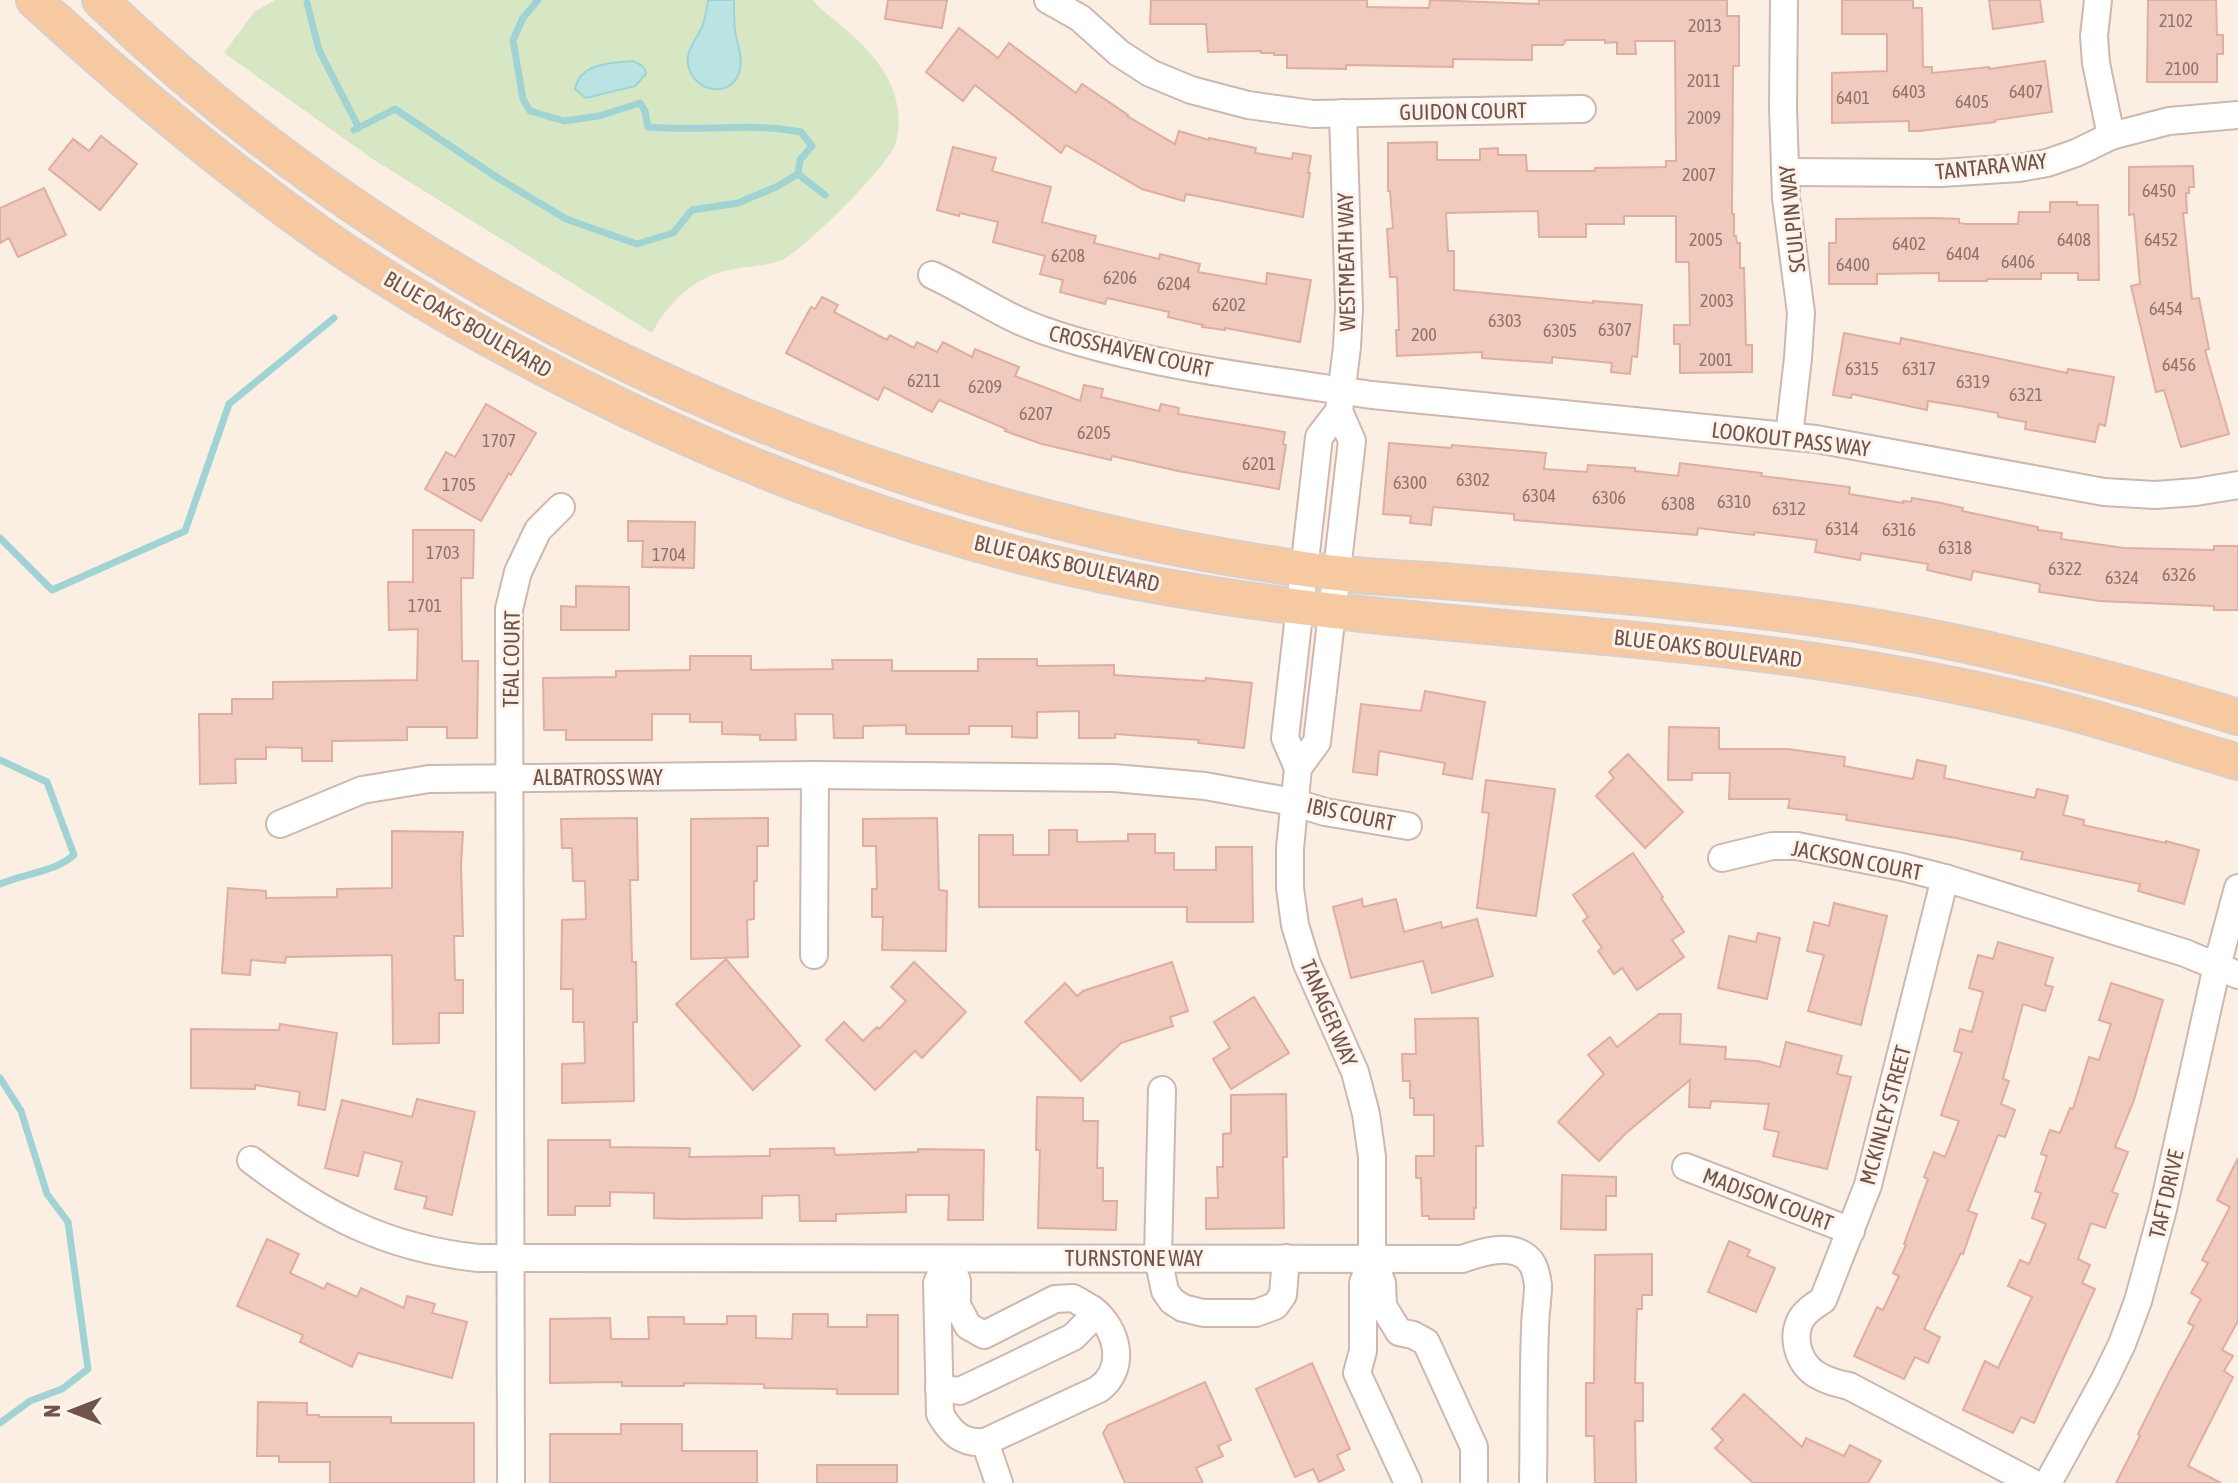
<svg xmlns="http://www.w3.org/2000/svg" width="2238" height="1483" viewBox="0 0 2238 1483" font-family="'Asap Condensed',sans-serif">
<style>
.green{fill:#d7e7c3}
.water{fill:#bae3e3;stroke:#a0d4d4;stroke-width:2}
.lines{fill:none;stroke-linecap:round;stroke-linejoin:round}
.stream{stroke:#a0d4d4;stroke-width:7}
.building{fill:#efcabd;stroke:#e0ae9e;stroke-width:2}
.minor-casing{stroke:#ceb7ae;stroke-width:30}
.major-casing{stroke:#d8cfcd;stroke-width:38}
.minor{stroke:#fff;stroke-width:26}
.major{stroke:#f6c9a0;stroke-width:34}
.labels{text-anchor:middle;dominant-baseline:central;stroke-width:6;stroke-linejoin:round;paint-order:stroke}
.number-label{font-size:18px;fill:#917168}
.street-label{font-size:22px;fill:#72534b;stroke:#fef3ea}
</style>
<rect width="100%" height="100%" fill="#fbefe4"/>
<path class="green" d="M275,0H813C819,8 827,14 835,20C857,39 883,62 893,90C899,106 902,132 893,149C883,170 804,250 782,260C766,266 752,266 735,269C696,275 670,300 652,333L371,158L224,53L254,12Z"/>
<g class="water">
<path d="M708,0H734C734,11 734,21 735,31C737,43 743,57 740,69C734,99 694,94 688,65C685,51 698,37 703,25C705,17 707,8 708,0Z"/>
<path d="M632,61C640,64 645,65 646,74L635,86L586,98L575,89C580,63 610,63 632,61Z"/>
</g>
<g class="lines">
<g class="stream">
<path d="M307,3L319,50L359,128"/>
<path d="M354,130L395,109L501,180L566,219L637,244L673,233L692,210L738,203L776,187L798,174L800,160L812,146L801,132C750,122 699,132 648,127L645,111L640,103L599,116L564,121L530,111L523,99L513,40L523,18L538,0"/>
<path d="M798,174L825,195"/>
<path d="M0,538L52,590L185,531L229,404L334,318"/>
<path d="M0,760L47,782L74,855C53,873 25,873 0,884"/>
<path d="M0,1078L21,1111L47,1194L68,1222L88,1369L62,1389L30,1401L0,1423"/>
</g>
</g>
<g class="building">
<path d="M888,0H947L942,28L885,19Z"/>
<path d="M1151,0H1367V7L1429,8L1430,0L1539,4V0H1727V16H1739V66H1733L1732,214H1734V236H1736L1737,243H1740V268H1744L1746,345H1752V372L1680,373V344H1674V325H1690L1689,262H1676V216H1624V224H1586V237H1539L1538,211L1446,213L1448,251H1454V290L1593,303V301L1642,305L1637,357L1632,356L1630,374L1611,372L1612,363L1552,357V363L1482,358V352L1397,356L1396,330H1399L1397,277H1390L1387,229L1393,228L1390,191H1388V143L1437,142V160H1480V149L1498,148V155H1526L1527,171H1595V168L1666,167V161H1676L1675,41H1635L1636,54H1617V42L1605,43V40H1566L1563,45H1532V60L1453,59V67L1346,65V69L1287,68V55H1274V53H1261V51L1208,52L1206,24H1150Z"/>
<path d="M1842,0H1913V8H1922L1923,67H1932V73L1989,67V69L2045,61L2052,112L1995,120V122L1919,131H1909V121L1832,123V73L1887,71V34H1842Z"/>
<path d="M1989,0H2040L2043,22L1993,29Z"/>
<path d="M2148,0H2216L2217,35H2223V54H2217V82H2147Z"/>
<path d="M959,28L998,58L1009,43L1076,93L1082,84L1128,115L1127,116L1175,144L1179,131L1209,140V138L1256,148L1255,153L1292,159L1293,153L1311,156L1308,173H1310L1303,217L1186,194L1184,201L1142,189L1066,145L1061,153L975,85L963,101L926,72Z"/>
<path d="M101,136L137,164L100,210L49,169L73,139L89,151Z"/>
<path d="M953,147L996,158L992,171L1051,187L1042,222L1096,236L1094,243L1159,259L1160,254L1200,264L1198,272L1266,284L1267,273L1311,280L1300,342L1225,328V330L1202,327L1203,325L1168,317L1169,312L1107,298L1105,304L1060,292L1063,280L1040,274L1045,256L993,242L998,222L960,213L959,216L937,210Z"/>
<path d="M2193,166L2194,187H2189V193H2186L2187,213H2183L2192,299L2199,298L2209,349L2205,350L2229,434L2181,447L2164,390L2156,392L2131,286L2140,284L2134,214L2129,215V167Z"/>
<path d="M44,188L66,235L18,257L9,238L0,243V208Z"/>
<path d="M2050,202H2077V205H2098L2099,280H2078V273H2041V279H1987V281H1939V273L1877,274V284H1829V243H1836V219L1933,218L1959,219V223L1966,224H2018L2019,212H2050Z"/>
<path d="M822,297L838,305L834,312L887,340L890,335L914,348L917,342L937,352L943,342L972,357L975,349L1019,367L1015,376L1080,401L1084,385L1103,389L1101,397L1159,411L1161,404L1179,408L1178,414L1285,432L1283,444L1286,445L1279,489L1178,471L1112,456L1111,460L1042,444L1005,431L1006,429L939,400L932,412L884,387L878,400L786,353L811,307L815,309Z"/>
<path d="M1844,333L1900,344L1901,338L2067,373L2068,369L2114,377L2105,426L2099,424L2095,442L2025,429L2026,422L1998,417V413L1960,406L1928,401L1927,410L1852,394L1851,398L1833,395Z"/>
<path d="M486,404L536,433L511,475L509,473L481,521L425,489L446,452L455,457Z"/>
<path d="M1389,443L1451,448L1452,445L1546,453L1544,469L1587,472L1588,465L1635,468V471L1678,476L1680,463L1762,473L1761,476L1850,487L1849,494L1903,503V501L1911,502L1912,498L1941,503L1963,508L1962,511L2038,527V530L2062,533L2061,539L2124,548L2214,550V546H2238V610H2214V606L2100,601L2039,592L2040,584L1973,571L1971,580L1927,570L1928,564L1861,553L1860,560L1815,552L1817,540L1755,532L1754,535L1698,528L1697,535L1514,520V514L1433,507L1431,525L1410,523L1411,516L1383,514Z"/>
<path d="M628,521L695,522L694,568L642,567L643,541H628Z"/>
<path d="M413,530H474L473,578H461L462,661H478L477,738H447V727H407V740L332,741V761H302V748L266,747V759H235L236,783L200,784L199,714H232V699H273V682L417,680L418,629L389,630L388,582H413Z"/>
<path d="M576,586L629,587V630H561V606L576,607Z"/>
<path d="M690,656H751V670L833,669L832,660H892V671H978V659H1037V666L1114,665V675L1205,681L1206,678L1252,683L1244,748L1198,743L1199,740L1115,734V738H1079V711L1037,712V738L1012,737V726H969V734H906V725L863,726V738H834L833,714H795L796,740H760V735L722,734V722H690V714H652V740H566V730H544L543,678L616,677V671L690,670Z"/>
<path d="M1425,691L1485,702L1472,779L1443,774L1445,763L1379,751L1377,775L1353,772L1361,704L1421,711Z"/>
<path d="M1669,727L1719,728V749H1788L1845,757L1844,766L1913,779L1917,760L1946,766L1944,778L2035,798L2037,789L2068,796L2063,815L2084,820L2083,825L2166,843V841L2199,850L2184,904L2138,891L2140,884L2021,859L2023,852L1956,838L1846,820L1847,815L1788,808L1790,799H1729L1730,773H1692V780H1668Z"/>
<path d="M1628,754L1683,812L1645,848L1596,796L1614,778L1609,772Z"/>
<path d="M1486,780L1555,789L1536,916L1477,908L1489,813L1482,812Z"/>
<path d="M637,818L638,880H630L632,962H636L637,1022H633L634,1101L562,1103V1064L585,1063L584,1022H573V989H561L562,920L586,919L585,881H573L572,848H562L561,819Z"/>
<path d="M768,818V846H757V881H754V919L747,920L748,957L691,959V819Z"/>
<path d="M937,818L939,890L947,891L946,951L882,950L883,917H872V889H877L876,846H863V819Z"/>
<path d="M1049,830H1077V842L1128,841V834H1155V853H1174V870H1216V847H1252L1253,922H1187V907H979V835H1013V855H1049Z"/>
<path d="M392,831L463,832L461,865L463,936H454L455,980H463V1013H439V1043L393,1044L392,955L286,957L285,963L251,960L250,975L222,973L228,888L266,891V898L337,897V889L392,888Z"/>
<path d="M1633,853L1663,897L1661,898L1684,932L1672,940L1684,957L1637,990L1622,968L1614,974L1598,951L1602,948L1583,921L1588,917L1573,895Z"/>
<path d="M1362,899L1363,907L1396,899L1404,932L1441,922L1442,928L1477,919L1493,976L1432,993L1423,961L1351,978L1333,907Z"/>
<path d="M1834,903L1887,916L1861,1025L1808,1011L1824,955L1807,951L1814,922L1829,926Z"/>
<path d="M1758,933L1780,938L1767,999L1718,988L1729,936L1756,942Z"/>
<path d="M1998,942L2053,958L2045,985L2053,987L2045,1011L2023,1004L2003,1079L2009,1081L2001,1104L2015,1110L2005,1137L1998,1135L1968,1211L1977,1214L1963,1254L1961,1253L1924,1329L1940,1337L1928,1363L1915,1357L1904,1379L1854,1356L1877,1307L1883,1310L1899,1276L1893,1273L1906,1245L1904,1244L1928,1179L1924,1177L1934,1152L1945,1157L1959,1121L1941,1115L1962,1053L1954,1051L1960,1029L1972,1032L1983,992L1969,988L1978,955L1993,959Z"/>
<path d="M726,959L800,1046L753,1090L676,1004Z"/>
<path d="M914,962L966,1012L922,1058L915,1051L875,1090L826,1040L844,1022L863,1041L877,1027L879,1029L906,1001L891,987Z"/>
<path d="M1172,962L1188,1011L1170,1017L1173,1026L1121,1043L1081,1081L1025,1022L1065,983L1077,996L1083,991Z"/>
<path d="M2111,983L2163,1000L2134,1100L2115,1147L2128,1152L2112,1192L2118,1194L2105,1228L2091,1223L2078,1259L2090,1265L2082,1283L2095,1289L2034,1423L2021,1417L2013,1433L1963,1410L1985,1361L1998,1368L2032,1297L2008,1286L2020,1260L2029,1264L2046,1224L2032,1218L2041,1193L2035,1191L2047,1156L2041,1154L2050,1130L2060,1133L2070,1108L2073,1109L2089,1057L2099,1060L2111,1024L2099,1020Z"/>
<path d="M1254,997L1289,1053L1231,1089L1213,1059L1230,1048L1214,1022Z"/>
<path d="M1659,1014H1681L1680,1044L1726,1047L1725,1059L1758,1061L1780,1067L1786,1042L1842,1056L1837,1074L1851,1077L1827,1169L1773,1156L1779,1132L1764,1129L1769,1104L1711,1101L1710,1108L1689,1107L1690,1080L1626,1133L1599,1161L1558,1122L1604,1074L1588,1055L1610,1037L1617,1047Z"/>
<path d="M1478,1018L1483,1146H1476V1208H1474V1219H1429V1216H1422L1421,1178H1416V1156H1434V1115H1414V1098H1410V1081H1403L1402,1054H1416L1415,1019Z"/>
<path d="M280,1024L337,1033L325,1110L298,1105L300,1092L255,1085V1089L191,1088V1029L279,1030Z"/>
<path d="M1286,1094L1287,1157H1283L1284,1228L1206,1229V1198H1218L1217,1167H1223V1134L1231,1133V1095Z"/>
<path d="M1037,1097L1083,1098V1121H1098L1097,1168H1103V1201H1117L1116,1230L1038,1228L1040,1150H1036Z"/>
<path d="M417,1099L475,1112L452,1215L424,1208L427,1197L395,1189L402,1162L364,1152L358,1176L325,1168L342,1100L412,1117Z"/>
<path d="M548,1140H610V1147L690,1148L689,1157L770,1156V1149L834,1148L835,1155L918,1152V1149L984,1150L983,1220H948L949,1195H906V1212L836,1214V1221H800L799,1195L762,1196V1218L679,1219L654,1218V1193L610,1192V1206H575V1215H548Z"/>
<path d="M2238,1158V1321L2222,1350L2233,1356L2224,1371L2233,1377L2188,1466L2221,1483H2116L2140,1436L2138,1434L2167,1376L2194,1326L2188,1323L2201,1299L2191,1293L2208,1263L2202,1260L2230,1207L2217,1200Z"/>
<path d="M1562,1175L1616,1177V1196H1606V1230L1561,1229Z"/>
<path d="M267,1239L299,1254L290,1273L324,1289L327,1283L357,1297L361,1288L404,1308L407,1296L435,1304L432,1313L467,1322L452,1378L358,1353L352,1367L300,1342L303,1335L237,1306Z"/>
<path d="M1729,1241L1750,1250L1747,1256L1775,1268L1756,1312L1708,1292Z"/>
<path d="M1652,1254V1295H1642V1309H1637L1635,1383H1643V1421H1635L1636,1483H1595L1594,1436H1586V1383H1594L1595,1255Z"/>
<path d="M793,1314H828V1327H867V1315H898V1394H837V1389L764,1388V1384L684,1383V1386H622V1382L550,1383V1319L610,1318L611,1339H649L648,1317H684V1324H727V1316H756V1338L792,1339Z"/>
<path d="M1312,1363L1350,1449L1337,1455L1344,1470L1319,1482L1313,1469L1295,1477L1256,1389Z"/>
<path d="M1205,1382L1231,1440L1218,1446L1223,1456L1196,1468L1203,1483H1125L1103,1433L1108,1425Z"/>
<path d="M1744,1394L1802,1447L1806,1438L1844,1456L1850,1445L1881,1461L1868,1483H1753L1715,1448L1723,1440L1712,1429Z"/>
<path d="M258,1402L307,1403V1415H319V1417H391V1423H474V1483H330V1462H279V1456H257Z"/>
<path d="M621,1424H682V1451H757V1483H550V1434H621Z"/>
<rect x="817" y="1465" width="80" height="18"/>
</g>
<g class="lines">
<defs>
<g id="minor">
<path d="M1048,0L1080,18L1119,53L1150,73L1191,90L1248,105L1313,114L1582,109"/>
<path d="M1784,0L1783,107L1786,198L1801,313L1798,358L1789,436"/>
<path d="M2098,0L2094,36L2096,63L2111,136"/>
<path d="M1785,172L1941,173L2019,168L2047,163L2076,153L2111,136L2169,121L2238,115"/>
<path d="M932,275C969,292 1004,317 1042,330C1144,366 1265,379 1372,395L1816,439L2104,492L2155,495L2196,492L2238,485"/>
<path d="M1339,411L1352,441L1317,742L1298,768L1290,848V888L1295,925L1307,964L1355,1072L1366,1114L1372,1157V1257L1363,1283V1351L1357,1373L1408,1483"/>
<path d="M1298,768L1285,738L1300,606L1319,437L1339,411L1347,347L1349,308L1343,113"/>
<path d="M280,824L362,790L429,779L815,775L1114,778L1205,786L1293,802L1325,812L1408,826"/>
<path d="M1722,858L1772,846H1797L1902,867L1945,878L2185,953L2238,975"/>
<path d="M1945,878L1868,1185L1823,1300C1815,1305 1804,1312 1800,1321C1791,1341 1800,1366 1819,1376C1828,1381 1839,1384 1849,1386L2033,1483"/>
<path d="M814,955L815,775"/>
<path d="M1162,1090L1158,1258L1165,1291L1172,1301L1183,1308L1203,1313H1256L1275,1306L1283,1295L1286,1258"/>
<path d="M251,1160C323,1215 386,1248 478,1258L1462,1259C1482,1252 1515,1241 1531,1262C1536,1269 1537,1278 1538,1285C1538,1300 1535,1314 1535,1329C1533,1380 1534,1432 1533,1483"/>
<path d="M1686,1167L1851,1231"/>
<path d="M1372,1257L1382,1283L1383,1306L1399,1332L1413,1335L1426,1342L1474,1447V1483"/>
<path d="M948,1259L937,1283L940,1414C951,1433 962,1444 985,1442L1099,1389C1127,1368 1118,1329 1092,1309"/>
<path d="M939,1388L960,1391L1073,1337L1087,1323L1092,1309L1073,1298L1055,1299L984,1335L968,1326L957,1305V1281L948,1259"/>
<path d="M985,1442L999,1483"/>
<path d="M511,1483L509,609L518,572L538,530L561,507"/>
<path d="M2048,1483L2105,1379L2122,1344L2138,1301L2163,1209L2217,966L2238,888"/>
</g>
<g id="major">
<path d="M34,0C125,84 220,163 321,235C402,292 490,341 579,386C767,481 969,554 1177,589C1386,625 1598,630 1808,660C1887,671 1965,686 2043,705C2109,721 2173,743 2238,762"/>
<path d="M100,0C423,311 862,508 1304,569C1350,576 1396,578 1442,581C1519,587 1596,593 1673,601C1745,609 1819,617 1891,630C2008,651 2124,682 2238,717"/>
</g>
</defs>
<use href="#minor" class="minor-casing"/>
<use href="#major" class="major-casing"/>
<use href="#minor" class="minor"/>
<use href="#major" class="major"/>
</g>
<g class="labels">
<g class="number-label">
<text x="2176" y="20">2102</text>
<text x="1705" y="25">2013</text>
<text x="2182" y="68">2100</text>
<text x="1704" y="80">2011</text>
<text x="1909" y="91">6403</text>
<text x="2026" y="91">6407</text>
<text x="1853" y="97">6401</text>
<text x="1972" y="101">6405</text>
<text x="1704" y="117">2009</text>
<text x="1699" y="174">2007</text>
<text x="2159" y="190">6450</text>
<text x="1706" y="239">2005</text>
<text x="2074" y="239">6408</text>
<text x="2161" y="239">6452</text>
<text x="1909" y="243">6402</text>
<text x="1963" y="253">6404</text>
<text x="1068" y="255">6208</text>
<text x="2018" y="261">6406</text>
<text x="1853" y="264">6400</text>
<text x="1120" y="277">6206</text>
<text x="1174" y="283">6204</text>
<text x="1717" y="300">2003</text>
<text x="1229" y="304">6202</text>
<text x="2166" y="308">6454</text>
<text x="1505" y="320">6303</text>
<text x="1615" y="329">6307</text>
<text x="1560" y="330">6305</text>
<text x="1424" y="334">200</text>
<text x="1716" y="359">2001</text>
<text x="2179" y="364">6456</text>
<text x="1862" y="368">6315</text>
<text x="1919" y="368">6317</text>
<text x="924" y="380">6211</text>
<text x="1973" y="381">6319</text>
<text x="985" y="386">6209</text>
<text x="2026" y="394">6321</text>
<text x="1036" y="413">6207</text>
<text x="1094" y="432">6205</text>
<text x="499" y="440">1707</text>
<text x="1259" y="463">6201</text>
<text x="1473" y="479">6302</text>
<text x="1410" y="482">6300</text>
<text x="459" y="484">1705</text>
<text x="1539" y="495">6304</text>
<text x="1609" y="497">6306</text>
<text x="1734" y="501">6310</text>
<text x="1678" y="503">6308</text>
<text x="1789" y="508">6312</text>
<text x="1842" y="528">6314</text>
<text x="1899" y="529">6316</text>
<text x="1955" y="547">6318</text>
<text x="443" y="552">1703</text>
<text x="669" y="554">1704</text>
<text x="2065" y="568">6322</text>
<text x="2179" y="574">6326</text>
<text x="2122" y="577">6324</text>
<text x="425" y="605">1701</text>
</g>
<g class="street-label">
<text transform="translate(1463 111) rotate(-1)">GUIDON COURT</text>
<text transform="translate(1991 166) rotate(-6)">TANTARA WAY</text>
<text transform="translate(1792 219) rotate(-96)">SCULPIN WAY</text>
<text transform="translate(1346 262) rotate(-91)">WESTMEATH WAY</text>
<text transform="translate(468 324) rotate(30)">BLUE OAKS BOULEVARD</text>
<text transform="translate(1131 351) rotate(13)">CROSSHAVEN COURT</text>
<text transform="translate(1791 439) rotate(7)">LOOKOUT PASS WAY</text>
<text transform="translate(1067 563) rotate(13)">BLUE OAKS BOULEVARD</text>
<text transform="translate(1708 648) rotate(7)">BLUE OAKS BOULEVARD</text>
<text transform="translate(511 659) rotate(-89)">TEAL COURT</text>
<text x="598" y="777">ALBATROSS WAY</text>
<text transform="translate(1351 814) rotate(12)">IBIS COURT</text>
<text transform="translate(1857 860) rotate(11)">JACKSON COURT</text>
<text transform="translate(1329 1013) rotate(67)">TANAGER WAY</text>
<text transform="translate(1885 1115) rotate(-75)">MCKINLEY STREET</text>
<text transform="translate(2166 1194) rotate(-77)">TAFT DRIVE</text>
<text transform="translate(1768 1199) rotate(21)">MADISON COURT</text>
<text x="1134" y="1258">TURNSTONE WAY</text>
</g>
</g>
<g transform="translate(72 1411) rotate(270)" stroke="#fef3ea" stroke-width="6" paint-order="stroke">
<path d="M0-6L14 30L0 20L-14 30Z" fill="#72534b"/>
<text y="-12" font-size="22" font-weight="bold" text-anchor="middle" fill="#72534b">N</text>
</g>
</svg>
